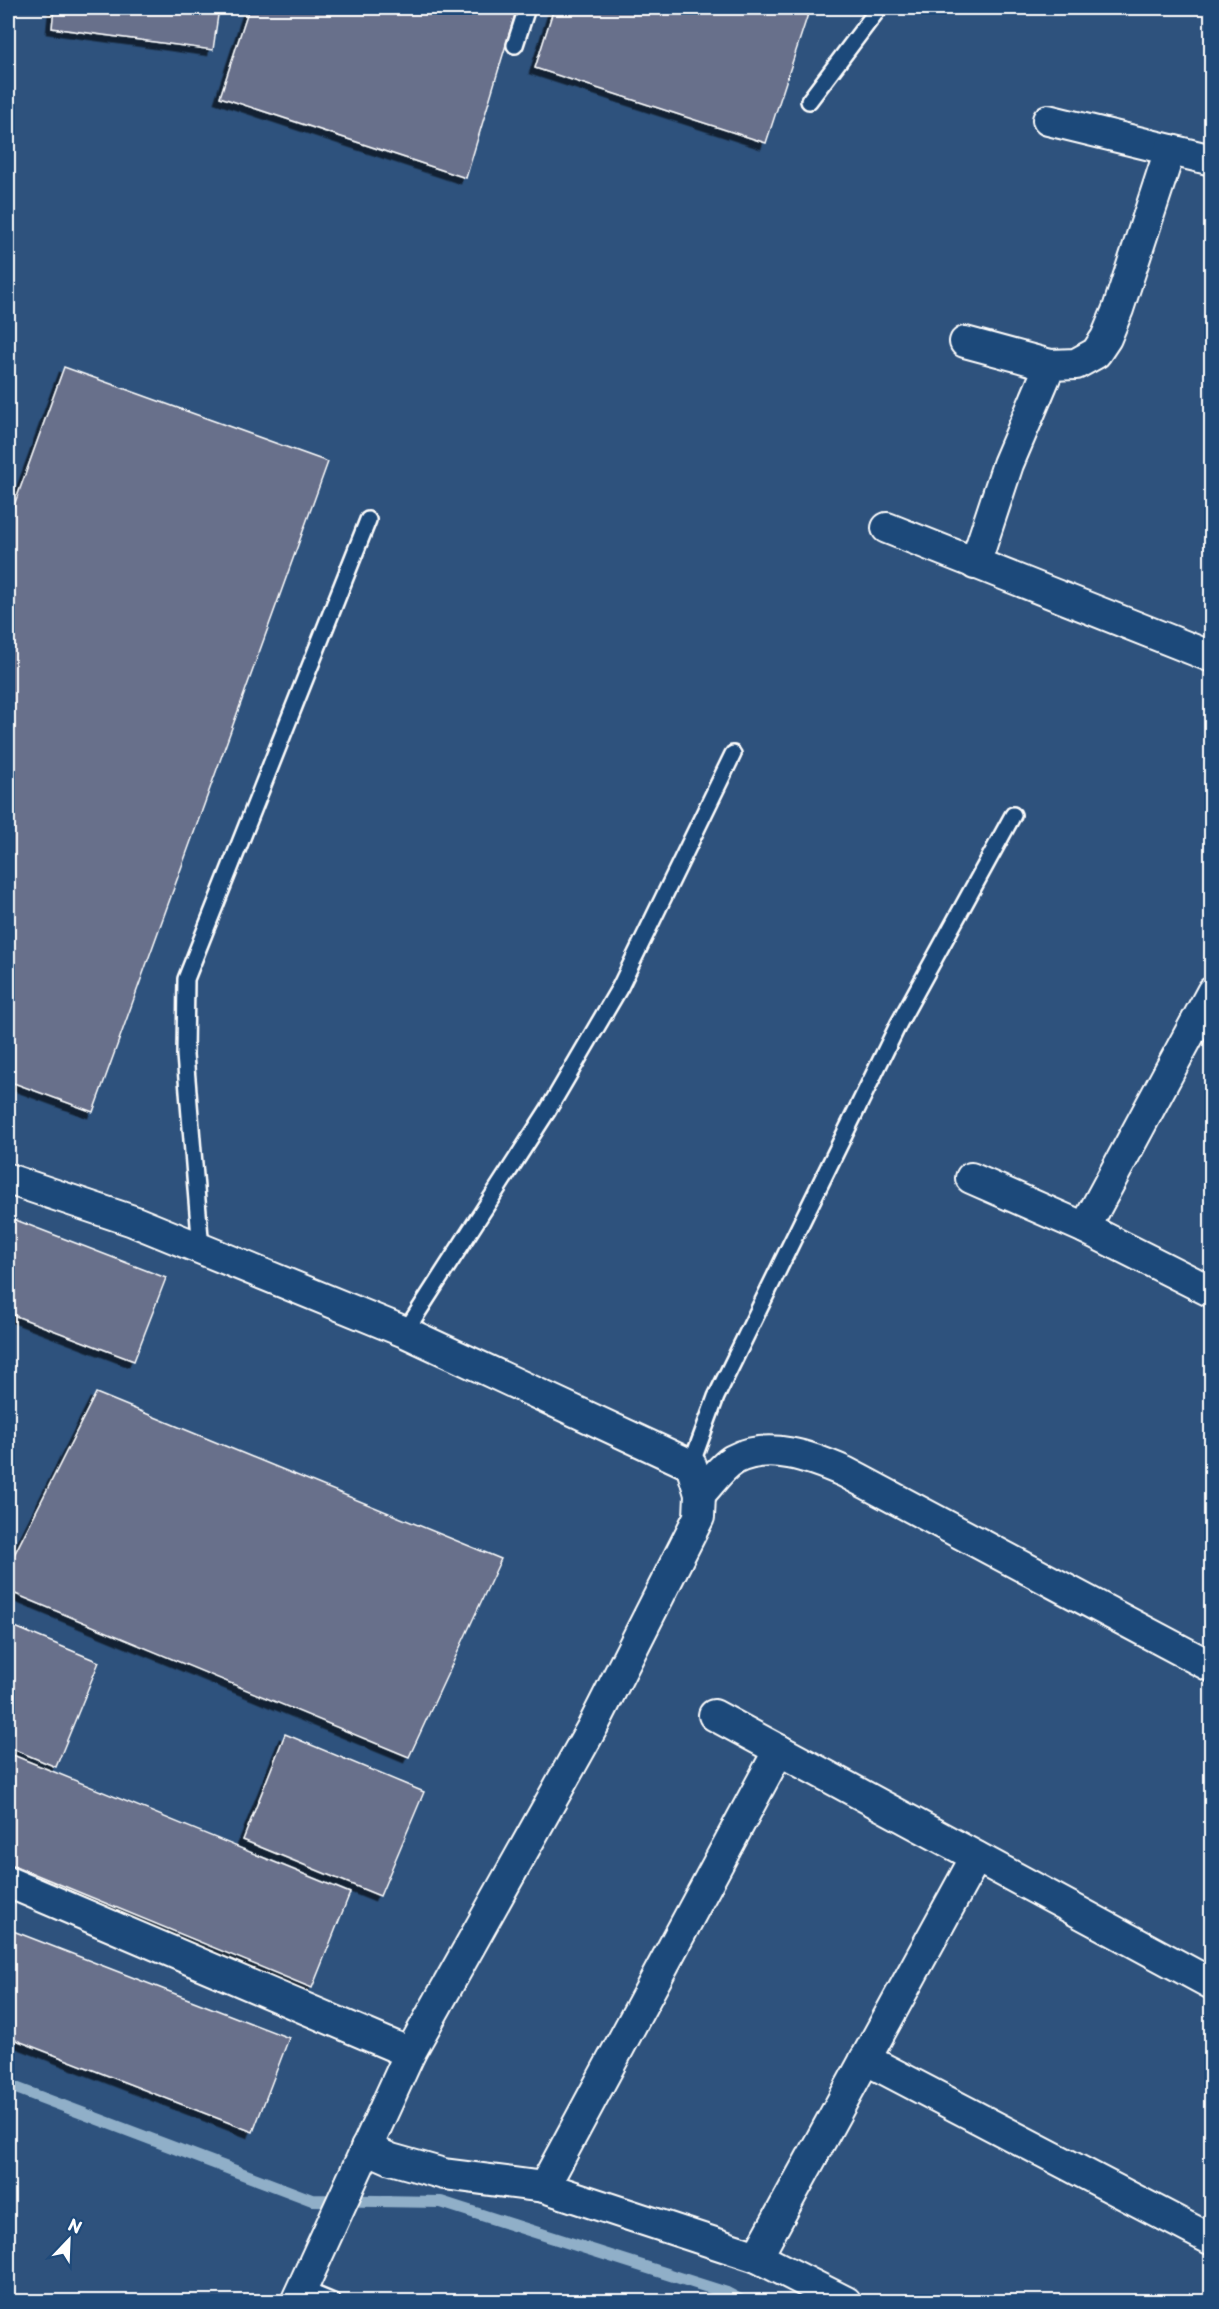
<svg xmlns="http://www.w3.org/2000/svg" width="1219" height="2309" viewBox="0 0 1219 2309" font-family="'Playpen Sans',sans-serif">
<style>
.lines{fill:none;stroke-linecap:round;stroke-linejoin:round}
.stream{stroke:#90afc8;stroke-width:12}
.building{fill:#68708b;stroke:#fff;stroke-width:1.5;filter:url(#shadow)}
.service-casing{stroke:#fff;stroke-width:20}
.minor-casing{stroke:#fff;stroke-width:34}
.service{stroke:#1f4a7a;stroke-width:15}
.minor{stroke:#1f4a7a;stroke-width:30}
</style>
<defs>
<filter id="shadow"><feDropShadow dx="-5.5" dy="5.5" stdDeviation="0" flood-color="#0009"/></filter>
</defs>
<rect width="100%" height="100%" fill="#2e527d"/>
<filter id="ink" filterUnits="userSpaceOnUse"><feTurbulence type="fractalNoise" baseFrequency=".0167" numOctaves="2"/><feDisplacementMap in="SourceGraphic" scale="12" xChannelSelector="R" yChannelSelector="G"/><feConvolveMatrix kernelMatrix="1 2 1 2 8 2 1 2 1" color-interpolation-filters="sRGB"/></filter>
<g filter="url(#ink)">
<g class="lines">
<path class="stream" d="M8,2085L312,2200L441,2202L727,2293L744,2302"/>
</g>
<g class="building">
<path d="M54,8H219L213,50L52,28Z"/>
<path d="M249,8H517L466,178L220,97Z"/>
<path d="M554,8H810L766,143L535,68Z"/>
<path d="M64,367L328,462L93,1112L8,1081V522Z"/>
<path d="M8,1217L166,1278L134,1361L8,1313Z"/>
<path d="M96,1393L501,1559L409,1757L8,1591V1567Z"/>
<path d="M8,1624L99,1662L56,1767L8,1747Z"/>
<path d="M285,1734L424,1792L380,1896L243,1840Z"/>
<path d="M8,1753L350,1893L312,1988L8,1863Z"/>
<path d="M8,1929L289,2038L253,2132L8,2037Z"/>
</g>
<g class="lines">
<defs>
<g id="service">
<path d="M515,45L527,8"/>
<path d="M809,101L879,8"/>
<path d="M201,1249L185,1055L186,979L368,520"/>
<path d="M405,1332L548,1110L620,987L733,754"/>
<path d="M691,1465L716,1397L899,1023L1013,815"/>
<path d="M302,2289L333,2302"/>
</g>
<g id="minor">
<path d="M1048,120L1212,160"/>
<path d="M965,342L1050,365L1076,364L1096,353L1106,338L1118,309L1170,150"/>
<path d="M887,528L1212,657"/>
<path d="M975,564L1008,464L1050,365"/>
<path d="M971,1178L1085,1228L1212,1292"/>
<path d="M8,1179L133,1221L405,1332L691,1465L700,1494L699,1517L593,1726L410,2053L296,2302"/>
<path d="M1085,1228L1212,992"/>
<path d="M700,1494C710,1484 721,1467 733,1460C769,1441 811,1457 845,1472L1212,1667"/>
<path d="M714,1715L1212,1984"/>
<path d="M8,1882L410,2053"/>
<path d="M865,2059L1212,2240"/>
<path d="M366,2148L391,2159L444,2174L544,2187L757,2257L846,2302"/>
<path d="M544,2187L779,1750"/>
<path d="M757,2257L976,1857"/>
</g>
</defs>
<use href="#service" class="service-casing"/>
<use href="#minor" class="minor-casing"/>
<use href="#service" class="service"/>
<use href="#minor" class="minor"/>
</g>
</g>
<rect width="1219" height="2309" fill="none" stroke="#1f4a7a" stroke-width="30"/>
<rect x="15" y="15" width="1189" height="2279" fill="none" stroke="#fff" stroke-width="2" filter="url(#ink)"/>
<g transform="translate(69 2240) rotate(23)" stroke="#1f4a7a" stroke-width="4.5" paint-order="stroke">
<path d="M0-4.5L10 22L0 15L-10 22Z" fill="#ffffff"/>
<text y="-9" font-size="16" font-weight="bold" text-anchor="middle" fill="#ffffff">N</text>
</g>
</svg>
